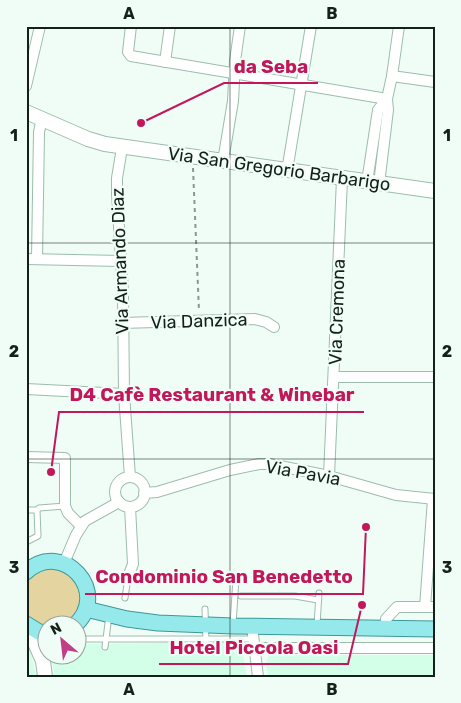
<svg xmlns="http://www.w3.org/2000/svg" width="461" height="703" viewBox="0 0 461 703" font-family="Rubik,sans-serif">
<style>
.built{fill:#d3fee8}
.green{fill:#e4d4a0}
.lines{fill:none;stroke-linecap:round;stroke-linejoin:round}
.lane-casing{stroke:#9cbdac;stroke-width:7}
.street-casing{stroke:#9cbdac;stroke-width:12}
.secondary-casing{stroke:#9cbdac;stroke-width:16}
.primary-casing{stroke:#3b9999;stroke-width:17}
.path{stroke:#8a9790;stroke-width:2;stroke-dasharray:4 4;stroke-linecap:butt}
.lane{stroke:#fff;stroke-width:5}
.street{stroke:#fff;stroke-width:10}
.secondary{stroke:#fff;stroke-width:14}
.primary{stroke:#96e9eb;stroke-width:15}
.grid{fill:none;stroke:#14211a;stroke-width:1;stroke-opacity:0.55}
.labels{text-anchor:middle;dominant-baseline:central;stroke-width:4.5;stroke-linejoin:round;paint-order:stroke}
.street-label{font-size:18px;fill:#14211a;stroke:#f0fdf6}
.leader{fill:none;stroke:#c2185b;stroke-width:2}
.callout-dot{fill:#c2185b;stroke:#f0fdf6;stroke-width:2}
.callout-label{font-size:19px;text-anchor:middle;font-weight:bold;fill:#c2185b;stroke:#f0fdf6;stroke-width:4.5;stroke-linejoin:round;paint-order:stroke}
.neatline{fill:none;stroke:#14211a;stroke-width:2}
.grid-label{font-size:16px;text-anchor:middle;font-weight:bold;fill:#14211a}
</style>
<rect width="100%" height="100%" fill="#f0fdf6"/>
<g class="built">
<path d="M241,642L247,677H55L51,656H78V644Z"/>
<path d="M26,644H29L36,677H26Z"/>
<path d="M269,655H435V677H268L266,664Z"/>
</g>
<path class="green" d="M47,568C100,572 82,637 42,625C36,623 29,618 27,613C24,607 26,589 26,582L35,573Z"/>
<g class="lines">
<defs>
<g id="lane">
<path d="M26,510H37"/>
<path d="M26,542L38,536L37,510L39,508L65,506"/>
<path d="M241,596H295L318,600"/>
<path d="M125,598L128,577"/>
<path d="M205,609L206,643"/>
<path d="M233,625L236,578"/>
<path d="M317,625L319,593"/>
<path d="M78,639H253"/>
<path d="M105,647L109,615"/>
</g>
<g id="street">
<path d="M131,26L128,52L131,56L387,99"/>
<path d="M165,62L170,26"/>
<path d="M392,76L435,82"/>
<path d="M26,86L40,26"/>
<path d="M122,148L117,178V194L123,292L124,394L130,477"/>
<path d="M223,161L233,101L235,61L240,26"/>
<path d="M287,171L311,26"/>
<path d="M367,182L378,110L387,99"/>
<path d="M379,184L388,110L387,99L392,76L399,26"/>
<path d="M26,259L121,261"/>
<path d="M37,259L39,132L42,118"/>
<path d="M122,323L255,319L266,322L274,327"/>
<path d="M334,377H435"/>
<path d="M26,389L124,394"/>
<path d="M26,457L65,458V506L68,513L81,526"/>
<path d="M329,476L342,179"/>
<circle cx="130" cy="492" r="15"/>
<path d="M144,493L157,492L230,470L259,464H270L329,476L396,495L435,499"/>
<path d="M64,563L76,535L85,521L119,502"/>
<path d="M128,577L133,564L130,507"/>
<path d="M425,607L433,499"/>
<path d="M252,626L258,677"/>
<path d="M385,630L386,619L397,607H435"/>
<path d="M254,651L261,648H435"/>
</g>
<g id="secondary">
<path d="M26,112L88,139L105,144L435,191"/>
<path d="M27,625L43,661L45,677"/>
</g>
<g id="primary">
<path d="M26,572C63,538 112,593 74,626"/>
<path d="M86,609L127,619L158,623L233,626L435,629"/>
<path d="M26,624L39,632L48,633"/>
</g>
</defs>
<use href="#lane" class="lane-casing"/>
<use href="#street" class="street-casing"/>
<use href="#secondary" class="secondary-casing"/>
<use href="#primary" class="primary-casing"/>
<path class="path" d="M193,168L199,311"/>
<use href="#lane" class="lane"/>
<use href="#street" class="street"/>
<use href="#secondary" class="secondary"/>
<use href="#primary" class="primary"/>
</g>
<path class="grid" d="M230,26V677M26,243H435M26,459H435"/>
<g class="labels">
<g class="street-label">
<text transform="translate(279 169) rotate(8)">Via San Gregorio Barbarigo</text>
<text transform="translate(120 261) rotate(-92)">Via Armando Diaz</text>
<text transform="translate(337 312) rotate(-88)">Via Cremona</text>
<text transform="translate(199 321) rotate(-2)">Via Danzica</text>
<text transform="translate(303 473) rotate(10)">Via Pavia</text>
</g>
</g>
<path class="leader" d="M141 123L224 83H318M51 472L59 412H364M366 527L363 594H85M362 605L348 664H159"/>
<g class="callout-dot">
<circle cx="141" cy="123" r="5"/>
<circle cx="51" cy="472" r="5"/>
<circle cx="366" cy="527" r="5"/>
<circle cx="362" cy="605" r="5"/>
</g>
<g class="callout-label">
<text x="271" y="73">da Seba</text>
<text x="212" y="401">D4 Cafè Restaurant &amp; Winebar</text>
<text x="224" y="583">Condominio San Benedetto</text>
<text x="254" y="654">Hotel Piccola Oasi</text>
</g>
<rect width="461" height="703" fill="none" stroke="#f0fdf6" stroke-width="55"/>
<g transform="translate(62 640) rotate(332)"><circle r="24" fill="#f0fdf6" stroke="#98a59e"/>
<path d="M0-4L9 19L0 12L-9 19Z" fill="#c13f87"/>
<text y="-8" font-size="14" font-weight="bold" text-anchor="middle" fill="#14211a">N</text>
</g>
<rect x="28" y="28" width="406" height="648" class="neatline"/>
<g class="grid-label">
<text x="129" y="19">A</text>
<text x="332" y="19">B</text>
<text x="14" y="141">1</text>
<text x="447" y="141">1</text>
<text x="14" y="357">2</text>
<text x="447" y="357">2</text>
<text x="14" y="573">3</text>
<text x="447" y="573">3</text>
<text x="129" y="695">A</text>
<text x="332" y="695">B</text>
</g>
</svg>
